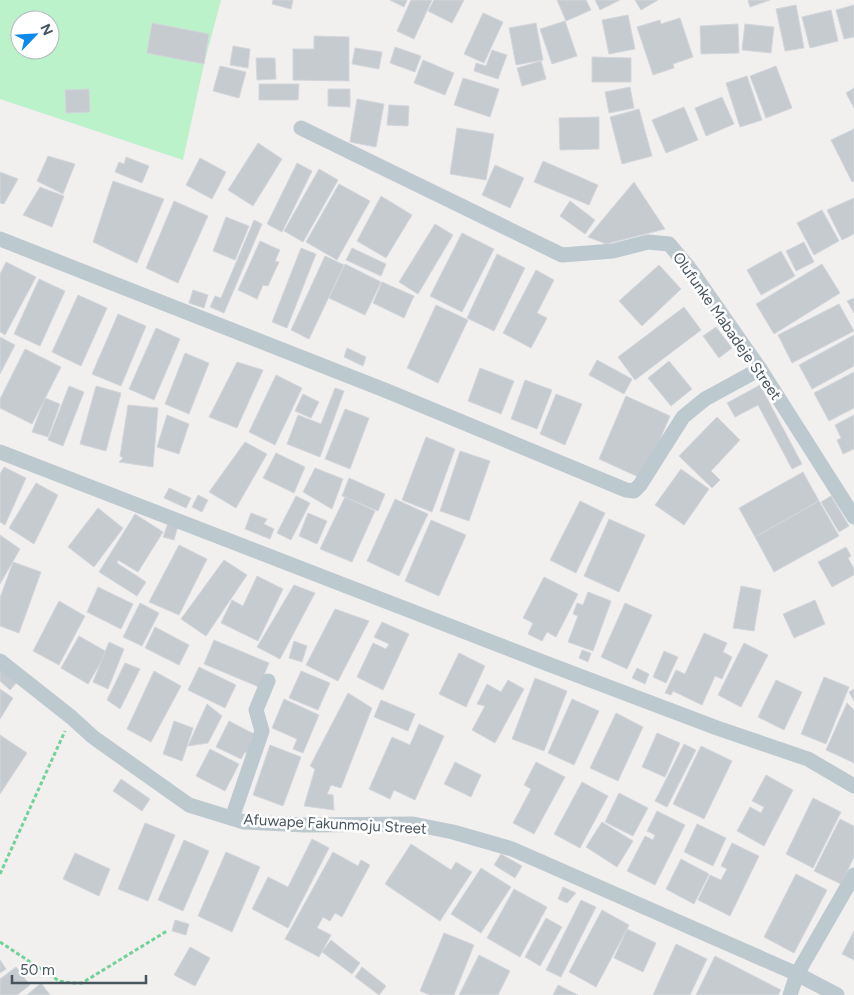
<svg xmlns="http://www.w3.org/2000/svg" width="854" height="995" viewBox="0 0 854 995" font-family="Figtree,sans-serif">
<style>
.green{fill:#bbf2ca;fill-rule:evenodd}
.building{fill:#c6cbcf;stroke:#d3d6db}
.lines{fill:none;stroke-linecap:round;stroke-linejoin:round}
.path{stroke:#70d397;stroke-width:3;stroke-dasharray:4 2.5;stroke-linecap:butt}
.street{stroke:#bcc9cf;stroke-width:15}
.labels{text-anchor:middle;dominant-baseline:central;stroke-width:5;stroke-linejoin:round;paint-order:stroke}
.street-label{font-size:15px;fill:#46555e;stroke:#fff}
</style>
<rect width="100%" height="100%" fill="#f2efef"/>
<path class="green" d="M0,0H221L204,64L183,160L0,99ZM20,20H50V50H20Z"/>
<g class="building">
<path d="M273,0H293L291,9L272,4Z"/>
<path d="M390,0H407L404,7Z"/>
<path d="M411,0H432L414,39L397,31Z"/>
<path d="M434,0H464L452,23L428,11Z"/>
<path d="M557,0H586L591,10L566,21Z"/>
<path d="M595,0H620L600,10Z"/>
<path d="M635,0H658L641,10Z"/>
<path d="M748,0H770L750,7Z"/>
<path d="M796,5L804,48L785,51L776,9Z"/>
<path d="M854,5V37L844,39L836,10Z"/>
<path d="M831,10L838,41L810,48L802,17Z"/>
<path d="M483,13L503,22L484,63L464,54Z"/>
<path d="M628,15L635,49L609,54L602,20Z"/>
<path d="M680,18L693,57L673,64L674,68L653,75L637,27L660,20L661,24Z"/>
<path d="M565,21L577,56L552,64L540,29Z"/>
<path d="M152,23L209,34L204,64L147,53Z"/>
<path d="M536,23L543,60L516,65L509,28Z"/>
<path d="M738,24L739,53L701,54L700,26Z"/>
<path d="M745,24L774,27L771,53L742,50Z"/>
<path d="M314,36L349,37V81L293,80V49H314Z"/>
<path d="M233,46L250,49L248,68L230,65Z"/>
<path d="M395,47L421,56L415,72L390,63Z"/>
<path d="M355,48L382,52L379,69L352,64Z"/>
<path d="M492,50L507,55L498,79L474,71L476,63L486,66Z"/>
<path d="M592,57L631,58V82H592Z"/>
<path d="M256,58H275L276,79L257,80Z"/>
<path d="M423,60L454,73L445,95L414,83Z"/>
<path d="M541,61L546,79L522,86L517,68Z"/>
<path d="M220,66L246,72L239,98L213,91Z"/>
<path d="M776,66L792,108L766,118L750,76Z"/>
<path d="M747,76L762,120L740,127L726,83Z"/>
<path d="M463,78L499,89L490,117L454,105Z"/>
<path d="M259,84H299L298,100H259Z"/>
<path d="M630,87L634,108L609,113L605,92Z"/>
<path d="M854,88V108L846,93Z"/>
<path d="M89,89L90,112L66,113L65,90Z"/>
<path d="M328,89H350V107L328,106Z"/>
<path d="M722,97L734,124L706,136L695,108Z"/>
<path d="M357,99L384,104L376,147L350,142Z"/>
<path d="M389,105L409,106L408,126L387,125Z"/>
<path d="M684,107L698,140L666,153L652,120Z"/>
<path d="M639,109L652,156L622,164L610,117Z"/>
<path d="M599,117V149L560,150L559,118Z"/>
<path d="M457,128L494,134L486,180L450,174Z"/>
<path d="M854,129V181L852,182L831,140Z"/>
<path d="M258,143L282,159L253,206L228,190Z"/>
<path d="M48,156L75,164L63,194L37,181Z"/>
<path d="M126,157L149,166L142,183L115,172L119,162L124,164Z"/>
<path d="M200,158L226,172L212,199L186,185Z"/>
<path d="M543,161L598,185L589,205L534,182Z"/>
<path d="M297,163L312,171L282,232L267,224Z"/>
<path d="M495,165L524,178L510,208L482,195Z"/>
<path d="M319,169L338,180L303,242L284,231Z"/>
<path d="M0,172L18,179L4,204L0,203Z"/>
<path d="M113,181L164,199L137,263L93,242Z"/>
<path d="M634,182L665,229L606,244L588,237Z"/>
<path d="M339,184L370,201L337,260L306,242Z"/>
<path d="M40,187L64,196L52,227L23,215Z"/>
<path d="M381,196L412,215L386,258L357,241Z"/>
<path d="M854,198V234L842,240L827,210Z"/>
<path d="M174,201L208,216L178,283L146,268Z"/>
<path d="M570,201L595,220L585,234L560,216Z"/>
<path d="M822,210L839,241L814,255L797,223Z"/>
<path d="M226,217L249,226L235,260L213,251Z"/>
<path d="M254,220L262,224L224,313L210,307L215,296L221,298Z"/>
<path d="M435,224L453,235L418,294L399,282Z"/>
<path d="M462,233L494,249L462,312L430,296Z"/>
<path d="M260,241L280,250L275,261L279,262L268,286L263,285L257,299L238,290Z"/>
<path d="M804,242L814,262L796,271L786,251Z"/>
<path d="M301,248L316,254L287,328L272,322Z"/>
<path d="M352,248L386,264L381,276L346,260Z"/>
<path d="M781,251L795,276L761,295L747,270Z"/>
<path d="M497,254L525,268L494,331L467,318Z"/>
<path d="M325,256L344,265L309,339L291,330Z"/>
<path d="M6,262L36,277L5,335L0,332V274Z"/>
<path d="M345,264L381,282L365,315L329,298Z"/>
<path d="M822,264L840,293L774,334L756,304Z"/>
<path d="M659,265L681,289L642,326L619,301Z"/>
<path d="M536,270L554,280L537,313L547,318L531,348L503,333Z"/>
<path d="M39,279L65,291L40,346L14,334Z"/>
<path d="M382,282L414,296L404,318L373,303Z"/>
<path d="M193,290L208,295L204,308L189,303Z"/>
<path d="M78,295L107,308L81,366L52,352Z"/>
<path d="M854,298V313L847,301Z"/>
<path d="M839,304L854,331L792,363L778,335Z"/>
<path d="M436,305L468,320L438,383L407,368Z"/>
<path d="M684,307L701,330L635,380L618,357Z"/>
<path d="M118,314L146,326L121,386L92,374Z"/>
<path d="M716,327L732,348L719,358L703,336Z"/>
<path d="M156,328L180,339L154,400L129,389Z"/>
<path d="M854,335V366L812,389L799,365Z"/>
<path d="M0,337L15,345L0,374Z"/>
<path d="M347,348L366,357L363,366L344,357Z"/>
<path d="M25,349L61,367L32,424L0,408V399Z"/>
<path d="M185,353L209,363L189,414L165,404Z"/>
<path d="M597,360L632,379L624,394L589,375Z"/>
<path d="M669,361L692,389L671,406L648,378Z"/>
<path d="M237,362L263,370L237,428L209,417Z"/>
<path d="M480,368L514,381L501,414L468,401Z"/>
<path d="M854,372V408L829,421L814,393Z"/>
<path d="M276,375L302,388L275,445L249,432Z"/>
<path d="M525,380L552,390L537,429L511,419Z"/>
<path d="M760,385L802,464L792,469L758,405L735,417L727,403Z"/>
<path d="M69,386L84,392L63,446L48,440Z"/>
<path d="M96,386L121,393L106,451L80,444Z"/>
<path d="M335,388L344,391L320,457L287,444L298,415L321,424Z"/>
<path d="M303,394L319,402L311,418L295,411Z"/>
<path d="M556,394L582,404L565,445L540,434Z"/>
<path d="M626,396L670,416L643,479L599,459Z"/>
<path d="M45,398L60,404L48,437L32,432Z"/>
<path d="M128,405L158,408L153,467L119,462L123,458L120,456Z"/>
<path d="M345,409L369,418L350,469L325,459Z"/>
<path d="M167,415L189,424L179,454L157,447Z"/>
<path d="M854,415V449L843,454L837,440L841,438L835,425Z"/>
<path d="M717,417L740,440L711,471L720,480L712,488L679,456Z"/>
<path d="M426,437L455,449L432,512L402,500Z"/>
<path d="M245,442L267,454L236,508L209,492Z"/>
<path d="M460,451L490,461L469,521L440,511Z"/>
<path d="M276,453L305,467L294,493L263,478Z"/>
<path d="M4,467L26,478L5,525L0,522V474Z"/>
<path d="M315,468L343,479L332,509L303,492Z"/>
<path d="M681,469L709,489L684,525L655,505Z"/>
<path d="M803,472L819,501L755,537L739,508Z"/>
<path d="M349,478L385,494L378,511L342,496Z"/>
<path d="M36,483L58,495L34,544L9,528Z"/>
<path d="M169,488L191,498L186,508L164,498Z"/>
<path d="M198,495L208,500L202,512L192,507Z"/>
<path d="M296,496L310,503L291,540L277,533Z"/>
<path d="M831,496L849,526L839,532L821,502Z"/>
<path d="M345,497L375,511L352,562L320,549Z"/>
<path d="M395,499L428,514L399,576L367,561Z"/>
<path d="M580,501L605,513L576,573L550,560Z"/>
<path d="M819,501L839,536L774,572L755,537Z"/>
<path d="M98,508L123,528L94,567L68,547Z"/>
<path d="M251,513L267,519L264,524L274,529L270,539L245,529Z"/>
<path d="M308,513L327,521L317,544L299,536Z"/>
<path d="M135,514L163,532L138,572L118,560L117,563L146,582L137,596L99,572Z"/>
<path d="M609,519L645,535L619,592L584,576Z"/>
<path d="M431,520L466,535L439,596L405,581Z"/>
<path d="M168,523L178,526L174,540L163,537Z"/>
<path d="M0,535L20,549L0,584Z"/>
<path d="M179,545L207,559L179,615L149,602Z"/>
<path d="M846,547L851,556L848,558L854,569V575L832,587L818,562Z"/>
<path d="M224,560L247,575L206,636L181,619Z"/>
<path d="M13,562L41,572L19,633L0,626V598Z"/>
<path d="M257,576L283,589L258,641L221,623L232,600L243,606Z"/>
<path d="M544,577L578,594L556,637L547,632L542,641L528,634L533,623L523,618Z"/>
<path d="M294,585L315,593L280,659L257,647Z"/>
<path d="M741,586L761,590L754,631L733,628Z"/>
<path d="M98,587L133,604L121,629L87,612Z"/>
<path d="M588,592L611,601L593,651L568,642L578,616L573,614L577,603L583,605Z"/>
<path d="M815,600L825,624L794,638L783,614Z"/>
<path d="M59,601L85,616L59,665L33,651Z"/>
<path d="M140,603L159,613L142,646L123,637Z"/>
<path d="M625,603L652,615L627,669L601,657Z"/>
<path d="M335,609L369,621L338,681L306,665Z"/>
<path d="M382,622L409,634L383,690L357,677L373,643L386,649L389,644L374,637Z"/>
<path d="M155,627L189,645L179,665L145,648Z"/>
<path d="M704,633L727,643L723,652L732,657L722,679L715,676L702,705L673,691L671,695L665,693L676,670L685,674Z"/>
<path d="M79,636L107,652L88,684L61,668Z"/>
<path d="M214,640L269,663L259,687L204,664Z"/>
<path d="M294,641L307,646L302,662L289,658Z"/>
<path d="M109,642L124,649L108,689L93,682Z"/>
<path d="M744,643L768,655L741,707L718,695Z"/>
<path d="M582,650L591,653L588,662L579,658Z"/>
<path d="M664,651L678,657L666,683L653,677Z"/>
<path d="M459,653L485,666L466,707L439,694Z"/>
<path d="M125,663L140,669L120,709L107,700Z"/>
<path d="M0,666L17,682L10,690L0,681Z"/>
<path d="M199,667L236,685L225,708L188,690Z"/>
<path d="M637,668L649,674L645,684L632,678Z"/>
<path d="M154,671L181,686L151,742L127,729Z"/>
<path d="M301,671L330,683L318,710L289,698Z"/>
<path d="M824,677L849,687L826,744L801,734Z"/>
<path d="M535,678L567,691L544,751L512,739Z"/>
<path d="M508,680L524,689L495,743L472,730L485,706L477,704L487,684L501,692Z"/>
<path d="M776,680L802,692L784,730L758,717Z"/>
<path d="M0,689L13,698L0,719Z"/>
<path d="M854,689V701L849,692Z"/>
<path d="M348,693L372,708L341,788L331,785L327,794L333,795L334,810L304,806L315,769L310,766Z"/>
<path d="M284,699L319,715L303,753L293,749L297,739L272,728Z"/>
<path d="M572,699L599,711L574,765L548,753Z"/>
<path d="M381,700L415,714L408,731L374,717Z"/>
<path d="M847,703L854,710V763L826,750Z"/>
<path d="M207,704L222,716L208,743L188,746Z"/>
<path d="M616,713L643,727L618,781L590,768Z"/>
<path d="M174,721L193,728L182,761L163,754Z"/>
<path d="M229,721L254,734L250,742L254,748L251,755L245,752L241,759L216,747Z"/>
<path d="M419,724L444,736L415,800L394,790L390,799L369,789L392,737L410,745Z"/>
<path d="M657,733L680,743L665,777L642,767Z"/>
<path d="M0,735L27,753L0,794Z"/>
<path d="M684,744L696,750L667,807L655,801Z"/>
<path d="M270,745L301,757L283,806L253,795Z"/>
<path d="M701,746L732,761L704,819L673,804Z"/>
<path d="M210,749L239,764L225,791L196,776Z"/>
<path d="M455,762L481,775L471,797L444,784Z"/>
<path d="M536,762L565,777L534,834L513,823L531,789L524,785Z"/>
<path d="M766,775L793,790L764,846L737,831L750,807L761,813L764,807L752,801Z"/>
<path d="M121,779L150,799L142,811L113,791Z"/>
<path d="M582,782L608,796L580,848L554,834Z"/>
<path d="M619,793L648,808L633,836L605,822Z"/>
<path d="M813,798L841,812L813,868L786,854Z"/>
<path d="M657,811L685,825L655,885L627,871L645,836L653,840L655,835L647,831Z"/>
<path d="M840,819L854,826V857L841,884L814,871Z"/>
<path d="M602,822L633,841L617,867L586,847Z"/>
<path d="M145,823L175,835L148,901L118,889Z"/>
<path d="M697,824L726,838L713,866L684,852Z"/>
<path d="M312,839L329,848L288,928L252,909L268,877L288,887Z"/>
<path d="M184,840L209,851L183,911L158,900Z"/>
<path d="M732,843L759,856L730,916L698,900L710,875L721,880L727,869L721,866Z"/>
<path d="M411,844L451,870L456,862L472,872L440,921L385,884Z"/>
<path d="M226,852L260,867L232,932L198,916Z"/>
<path d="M333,852L358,866L361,860L370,865L342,917L335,913L330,921L323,917L317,928L331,935L319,957L285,939Z"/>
<path d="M75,853L110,869L99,896L63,879Z"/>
<path d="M501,854L522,866L515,878L494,865Z"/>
<path d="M681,859L709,874L694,904L666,889Z"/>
<path d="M481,868L511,887L481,933L451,914Z"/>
<path d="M796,874L827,890L794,953L764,937Z"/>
<path d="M563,887L576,893L567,903L558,899Z"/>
<path d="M514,889L547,907L520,957L487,938Z"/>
<path d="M581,900L596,907L561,977L546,970Z"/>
<path d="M602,910L629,925L596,987L569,972Z"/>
<path d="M546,918L562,927L540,966L525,957Z"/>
<path d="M175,920L189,924L186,935L172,931Z"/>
<path d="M627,929L656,943L643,972L614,958Z"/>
<path d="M854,931V960L842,954Z"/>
<path d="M444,933L474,945L454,995H430L420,991Z"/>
<path d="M331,940L360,963L352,974L322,952Z"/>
<path d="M676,944L707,959L690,995H653Z"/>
<path d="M190,947L210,958L195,986L174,975Z"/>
<path d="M479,955L510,971L498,995H459Z"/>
<path d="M715,956L781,990L778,995H696Z"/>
<path d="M0,960L6,969L0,973Z"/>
<path d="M16,967L30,985L17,995H0V979Z"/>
<path d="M362,967L386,986L379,995L355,977Z"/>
<path d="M41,983L50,995H27Z"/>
<path d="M558,985L578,995H553Z"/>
</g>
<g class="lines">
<g class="path">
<path d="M0,874L65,731"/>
<path d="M0,942L59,981L71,983H82L167,931"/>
</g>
<g class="street">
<path d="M301,128L562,255L613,251L648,242L669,244L690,269L760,369L854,517"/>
<path d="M0,239L387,391L626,490L634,491L640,485L683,417L705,399L760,369"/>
<path d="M0,452L548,664L717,728L808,759L854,786"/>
<path d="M0,661L71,717L93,737L189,805L244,822L305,825L413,824L453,832L512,849L797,974L837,995"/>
<path d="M232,818L262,731L256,710L268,681"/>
<path d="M790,995L797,974L854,875"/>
</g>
</g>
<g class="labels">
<g class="street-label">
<text transform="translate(727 326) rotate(55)">Olufunke Mabadeje Street</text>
<text transform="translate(335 824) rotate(3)">Afuwape Fakunmoju Street</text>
</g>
</g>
<g transform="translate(35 35) rotate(65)"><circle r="24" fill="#ffffff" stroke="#b5bbbf"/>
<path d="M0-4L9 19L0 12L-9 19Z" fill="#0c89ef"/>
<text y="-8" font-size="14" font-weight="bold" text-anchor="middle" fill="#46555e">N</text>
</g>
<path d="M12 975v8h134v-8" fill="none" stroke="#46555e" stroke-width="2.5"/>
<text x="20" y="975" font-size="15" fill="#46555e" stroke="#ffffff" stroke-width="4" paint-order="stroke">50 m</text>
</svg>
